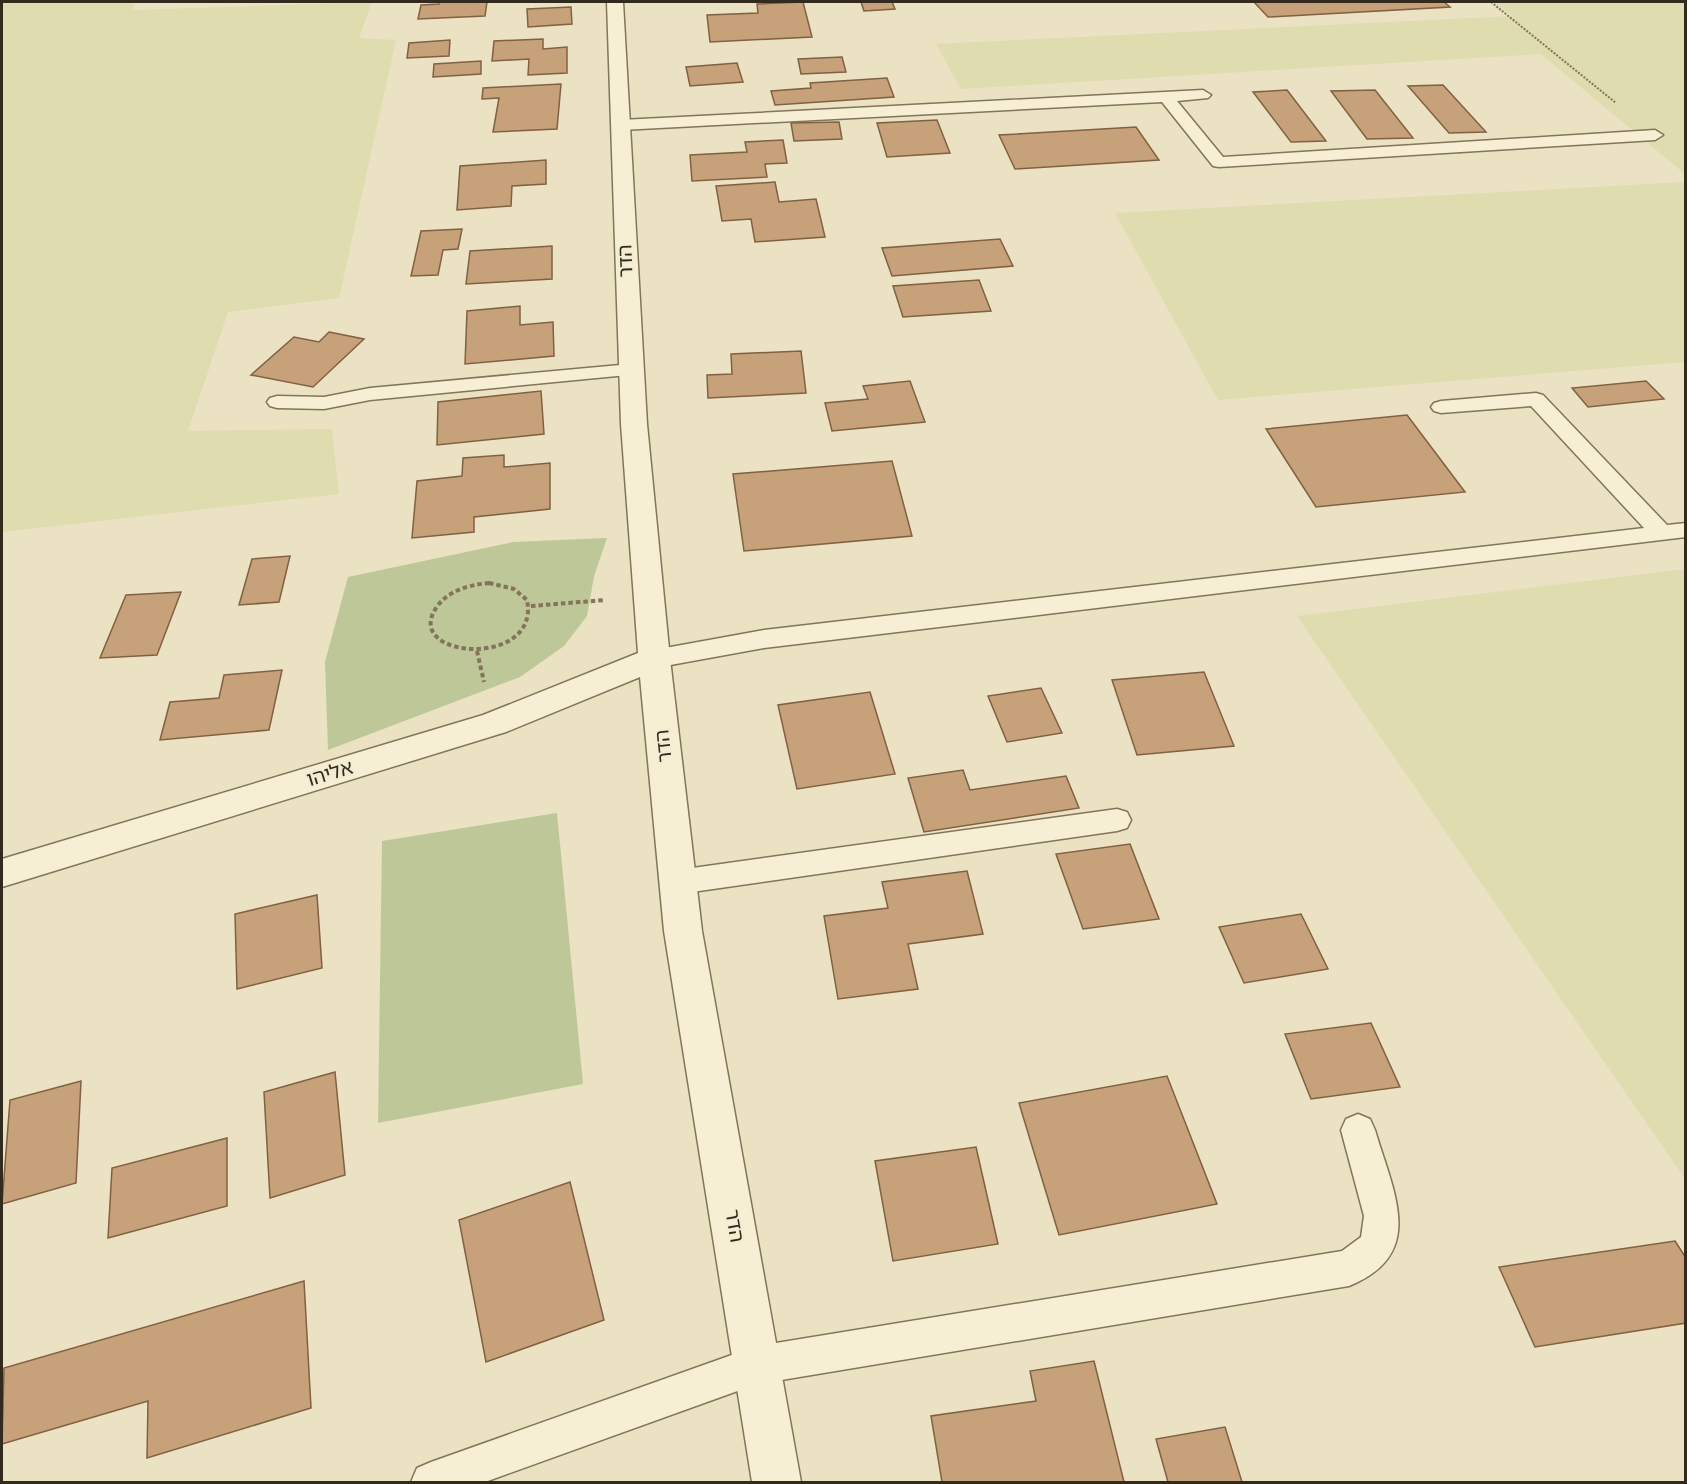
<svg xmlns="http://www.w3.org/2000/svg" width="1687" height="1484" viewBox="0 0 1687 1484" font-family="Spectral,'Noto Sans Hebrew',serif">
<style>
.farmland{fill:#dfdcb0}
.green{fill:#bdc797}
.building{fill:#c6a17a;stroke:#806142;stroke-width:1.5}
.lines{fill:none;stroke-linecap:round;stroke-linejoin:round}
.lane-casing{stroke:#83745a;stroke-width:3}
.street-casing{stroke:#83745a;stroke-width:3}
.path-far1{stroke:#83745a;stroke-width:2;stroke-dasharray:2 1.5;stroke-linecap:butt}
.path{stroke:#83745a;stroke-width:4;stroke-dasharray:4.5 3;stroke-linecap:butt}
.lane{fill:#f6efd4;fill-rule:evenodd}
.street{fill:#f6efd4;fill-rule:evenodd}
.labels{text-anchor:middle;dominant-baseline:central;stroke-width:4.5;stroke-linejoin:round;paint-order:stroke}
.street-label{font-size:20px;fill:#332a1e;stroke:#f2ecd1}
</style>
<rect width="100%" height="100%" fill="#eae2c2"/>
<g class="farmland">
<path d="M2,2H135L133,10L372,2L359,38L396,40L339,298L228,312L188,431L332,429L339,494L2,532Z"/>
<path d="M1492,2H1685V174L1541,54L961,89L936,44L1513,16Z"/>
<path d="M1685,182V362L1218,400L1115,213Z"/>
<path d="M1685,569H1686L1685,1179L1297,616Z"/>
</g>
<g class="green">
<path d="M607,538L594,576L587,616L564,646L520,677L328,750L325,662L348,577L513,542Z"/>
<path d="M557,813L583,1084L378,1123L382,841Z"/>
</g>
<g class="building">
<path d="M439,2H487L485,16L418,19L421,5L439,4Z"/>
<path d="M803,2L812,37L710,42L707,15L758,13L757,4Z"/>
<path d="M861,2H892L895,9L864,11Z"/>
<path d="M1254,2H1444L1450,7L1268,17Z"/>
<path d="M571,7L572,24L528,27L527,9Z"/>
<path d="M543,39V49L567,47V73L528,75L529,59L492,61L494,41Z"/>
<path d="M450,40L449,56L407,58L409,43Z"/>
<path d="M842,57L846,72L801,74L798,59Z"/>
<path d="M481,61V74L433,77L434,64Z"/>
<path d="M737,63L743,82L690,86L686,67Z"/>
<path d="M887,78L894,97L775,105L771,91L811,88L810,83Z"/>
<path d="M561,84L557,129L493,132L499,98L482,99L483,88Z"/>
<path d="M1443,85L1486,132L1449,133L1408,86Z"/>
<path d="M1287,90L1326,141L1291,142L1253,92Z"/>
<path d="M1375,90L1413,138L1367,139L1331,91Z"/>
<path d="M937,120L950,153L887,157L877,123Z"/>
<path d="M839,122L842,139L794,141L791,123Z"/>
<path d="M1136,127L1159,160L1015,169L999,135Z"/>
<path d="M783,140L787,163L765,164L767,177L692,181L690,155L747,152L745,142Z"/>
<path d="M546,160V184L512,186L511,206L457,210L460,166Z"/>
<path d="M775,182L779,202L816,199L825,237L755,242L751,219L722,221L716,186Z"/>
<path d="M462,229L458,249L443,250L438,275L411,276L421,231Z"/>
<path d="M1000,239L1013,266L892,276L882,248Z"/>
<path d="M552,246V279L466,284L470,251Z"/>
<path d="M979,280L991,311L903,317L893,286Z"/>
<path d="M520,306V325L553,322L554,356L465,364L467,311Z"/>
<path d="M329,332L364,339L313,387L251,375L294,337L319,342Z"/>
<path d="M801,351L806,393L708,398L707,375L732,374L731,354Z"/>
<path d="M910,381L925,422L832,431L825,403L868,399L863,386Z"/>
<path d="M1646,381L1664,399L1588,407L1572,388Z"/>
<path d="M541,391L544,434L437,445L438,402Z"/>
<path d="M1407,415L1465,492L1316,507L1266,429Z"/>
<path d="M504,455V467L550,463V509L474,517V532L412,538L417,481L462,476L463,458Z"/>
<path d="M892,461L912,536L744,551L733,474Z"/>
<path d="M290,556L279,602L239,605L252,559Z"/>
<path d="M181,592L157,655L100,658L126,595Z"/>
<path d="M282,670L269,730L160,740L170,702L219,698L224,675Z"/>
<path d="M1204,672L1234,746L1137,755L1112,680Z"/>
<path d="M1041,688L1062,733L1007,742L988,696Z"/>
<path d="M870,692L895,774L797,789L778,705Z"/>
<path d="M963,770L970,790L1066,776L1079,808L924,832L908,778Z"/>
<path d="M1130,844L1159,919L1083,929L1056,854Z"/>
<path d="M967,871L983,934L908,944L918,989L838,999L824,916L888,908L882,882Z"/>
<path d="M317,895L322,968L237,989L235,914Z"/>
<path d="M1301,914L1328,969L1244,983L1219,927Z"/>
<path d="M1371,1023L1400,1087L1311,1099L1285,1034Z"/>
<path d="M335,1072L345,1175L270,1198L264,1092Z"/>
<path d="M1167,1076L1217,1204L1059,1235L1019,1103Z"/>
<path d="M81,1081L76,1183L2,1204L10,1100Z"/>
<path d="M227,1138V1206L108,1238L112,1168Z"/>
<path d="M976,1147L998,1244L893,1261L875,1161Z"/>
<path d="M570,1182L604,1320L486,1362L459,1220Z"/>
<path d="M1675,1241L1686,1258V1323L1535,1347L1499,1267Z"/>
<path d="M304,1281L311,1408L147,1458L148,1401L2,1444L4,1368Z"/>
<path d="M1094,1361L1124,1482H942L931,1416L1036,1401L1030,1371Z"/>
<path d="M1225,1427L1242,1482H1168L1156,1439Z"/>
</g>
<g class="lines">
<defs>
<g id="lane">
<path d="M1203,90L1211,95L1208,98L1177,101L1223,157L1655,130L1663,135L1655,140L1219,167L1213,166L1162,102L621,130L613,125L621,120Z"/>
<path d="M631,364L638,366L641,370L638,374L370,400L324,409L277,408L270,406L267,402L270,398L277,396L324,397L370,388Z"/>
<path d="M1536,393L1543,395L1667,525L1686,523V537L764,648L654,668L645,665L641,659L645,653L654,650L764,630L1644,528L1531,406L1441,413L1434,411L1431,407L1434,403L1441,401Z"/>
<path d="M1117,809L1127,812L1131,820L1127,828L1117,831L678,894L668,890L663,882L668,874L678,870Z"/>
<path d="M1358,1114L1370,1119L1375,1130C1393,1192 1428,1254 1349,1286L757,1384L485,1482H411L417,1468L431,1462L757,1346L1342,1251L1361,1237L1364,1216L1341,1130L1346,1119Z"/>
</g>
<path id="street" d="M607,2H623L647,424L670,659L702,931L801,1482H752L664,931L640,677L506,732L2,887V859L483,715L638,653L621,424Z"/>
</defs>
<use href="#lane" class="lane-casing"/>
<use href="#street" class="street-casing"/>
<path class="path-far1" d="M1491,2L1616,103"/>
<g class="path">
<path d="M489,583L514,589L527,600C541,669 402,659 436,608C448,590 469,585 489,583Z"/>
<path d="M531,606L605,600"/>
<path d="M477,651L484,682"/>
</g>
<use href="#lane" class="lane"/>
<use href="#street" class="street"/>
</g>
<g class="labels">
<g class="street-label">
<text transform="translate(626 261) rotate(-92)">הדר</text>
<text transform="translate(664 746) rotate(-96)">הדר</text>
<text transform="translate(330 774) rotate(-17)">אליהו</text>
<text transform="translate(734 1226) rotate(80)">הדר</text>
</g>
</g>
<rect width="1687" height="1484" fill="none" stroke="#332a1e" stroke-width="6"/>
</svg>
